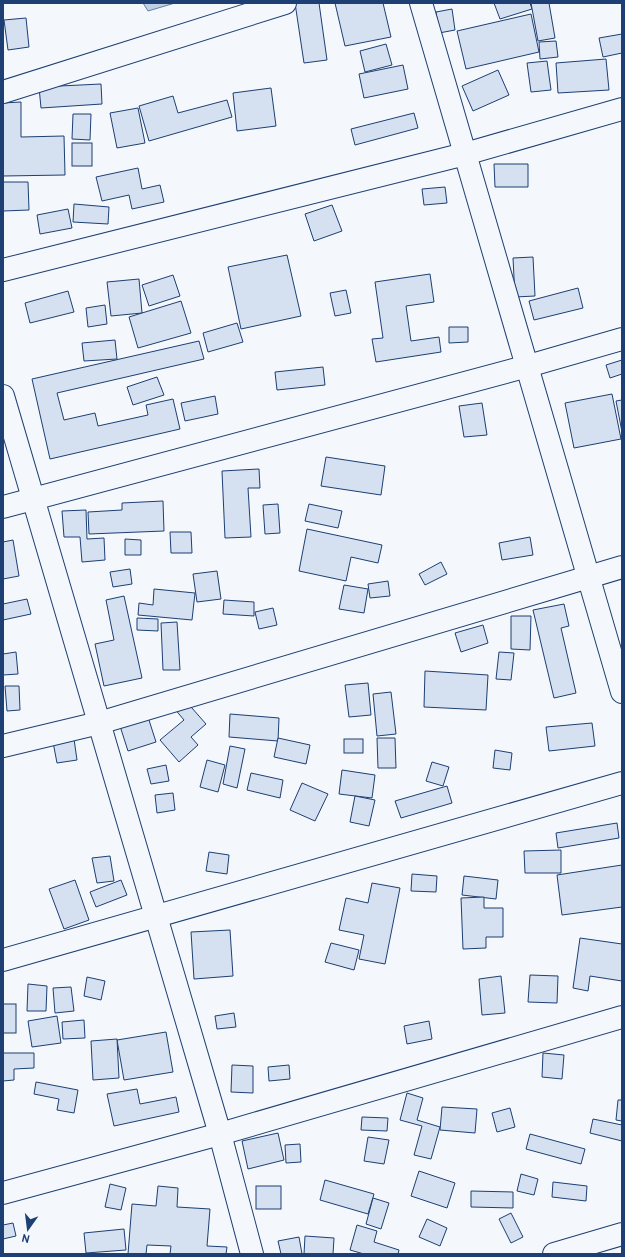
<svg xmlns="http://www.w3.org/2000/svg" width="625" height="1257" viewBox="0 0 625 1257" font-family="Overpass,sans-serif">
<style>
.water{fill:#bed0e5;stroke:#687fa3}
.building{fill:#d5e0f0;stroke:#1d3f73}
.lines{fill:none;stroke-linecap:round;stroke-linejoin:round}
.street-casing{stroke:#1d3f73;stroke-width:24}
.street{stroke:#f4f7fb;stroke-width:22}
</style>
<rect width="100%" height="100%" fill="#f4f7fb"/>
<path class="water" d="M143,3H175L148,11Z"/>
<g class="building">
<path d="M295,3H319L327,60L304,63Z"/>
<path d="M335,3H383L391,37L345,46Z"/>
<path d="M494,3H530L532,9L500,19Z"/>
<path d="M531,3H549L555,38L538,41Z"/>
<path d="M452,9L455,30L439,33L436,12Z"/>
<path d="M531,14L539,52L466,69L457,31Z"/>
<path d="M26,18L29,47L8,50L4,20Z"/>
<path d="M622,34V53L603,57L599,38Z"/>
<path d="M556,41L558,57L540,59L539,42Z"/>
<path d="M386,44L392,65L365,72L360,51Z"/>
<path d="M606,59L609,90L558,93L556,63Z"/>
<path d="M547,61L551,90L531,92L527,63Z"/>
<path d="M403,65L408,89L364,98L359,74Z"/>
<path d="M498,70L509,95L473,111L462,86Z"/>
<path d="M101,84L102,104L41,108L39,87Z"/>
<path d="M271,88L276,126L237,131L233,93Z"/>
<path d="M173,96L178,113L227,100L232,117L149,141L139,106Z"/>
<path d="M21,102V137L64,136L65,175L3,176V103Z"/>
<path d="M138,108L145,143L117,148L110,113Z"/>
<path d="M414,113L418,128L355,145L351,129Z"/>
<path d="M73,114H91L90,140L72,139Z"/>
<rect x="72" y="143" width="20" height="23"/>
<path d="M494,164H528V187H495Z"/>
<path d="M138,168L142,189L160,185L164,202L132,209L129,195L102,201L96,177Z"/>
<path d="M3,182H28L29,210L3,211Z"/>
<path d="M445,187L447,203L424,205L422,189Z"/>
<path d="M74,204L109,207L108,224L73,222Z"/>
<path d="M332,205L342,231L314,241L305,214Z"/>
<path d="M68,209L72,228L40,234L37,215Z"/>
<path d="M287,255L301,316L241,329L228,267Z"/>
<path d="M533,257L535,296L515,297L513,258Z"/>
<path d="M430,274L434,302L406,306L411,341L439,337L441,352L376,362L372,339L383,338L375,282Z"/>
<path d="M173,275L180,296L149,306L142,285Z"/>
<path d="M139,279L142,313L111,316L107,282Z"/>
<path d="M578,288L583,308L534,320L529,301Z"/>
<path d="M346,290L351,313L335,316L330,293Z"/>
<path d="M68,291L74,312L30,323L25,303Z"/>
<path d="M181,301L191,333L138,348L129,317Z"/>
<path d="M105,305L107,324L88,327L86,308Z"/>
<path d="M237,323L243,342L208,352L203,333Z"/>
<path d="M449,327H468V342L449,343Z"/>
<path d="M115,340L117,359L84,361L82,343Z"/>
<path d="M199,341L204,359L57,393L64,420L95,413L98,426L148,415L146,405L173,399L180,429L50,459L32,379Z"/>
<path d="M622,360V374L610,378L606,365Z"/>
<path d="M323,367L325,385L277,390L275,372Z"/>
<path d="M157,377L164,395L133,405L127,387Z"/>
<path d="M612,394L621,439L574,448L565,403Z"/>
<path d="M215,396L218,414L185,421L181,403Z"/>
<path d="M622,400V432L616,401Z"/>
<path d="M482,403L487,435L464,437L459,406Z"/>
<path d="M326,457L385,466L381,495L321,486Z"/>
<path d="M259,469L260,488H248L251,537L225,538L222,471Z"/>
<path d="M163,501L164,531L89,534L88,512L122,510V503Z"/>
<path d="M278,504L280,533L265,534L263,505Z"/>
<path d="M309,504L342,511L338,528L305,521Z"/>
<path d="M86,510L87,539L104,538L105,560L82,562L80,537H64L62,511Z"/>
<path d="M307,529L382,545L378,563L351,557L346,581L299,571Z"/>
<path d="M170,532H191L192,553H171Z"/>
<path d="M530,537L533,555L502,560L499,543Z"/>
<path d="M125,539L141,540V555H125Z"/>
<path d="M13,540L19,576L3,579V542Z"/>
<path d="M441,562L447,574L425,585L419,574Z"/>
<path d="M130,569L132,584L113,587L110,572Z"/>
<path d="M217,571L221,599L197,602L193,574Z"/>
<path d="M388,581L390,596L370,598L368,584Z"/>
<path d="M344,585L368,589L364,613L339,609Z"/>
<path d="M154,589L195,593L192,620L138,615L139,603L153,605Z"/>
<path d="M124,596L142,678L104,686L95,644L114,640L106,600Z"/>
<path d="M27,599L31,614L3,620V604Z"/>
<path d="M224,600L254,602V616L223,614Z"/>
<path d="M564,604L569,626L561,628L576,693L554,698L533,610Z"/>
<path d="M273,608L277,625L259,629L255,612Z"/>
<path d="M511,616H531L530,650L511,649Z"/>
<path d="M137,618L158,619V631L137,630Z"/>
<path d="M177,622L180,670H163L161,623Z"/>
<path d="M483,625L488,643L461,652L455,633Z"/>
<path d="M16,652L18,674L3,675V654Z"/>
<path d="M499,652L514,653L511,680L496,679Z"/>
<path d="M425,671L488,675L486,710L424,707Z"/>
<path d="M368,683L371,715L349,717L345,685Z"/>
<path d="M5,686H19L20,710L7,711Z"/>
<path d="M391,692L396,734L377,736L373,694Z"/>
<path d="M184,699L206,724L191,737L198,745L179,762L160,740L184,720L174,708Z"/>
<path d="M230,714L279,718L278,741L229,737Z"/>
<path d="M148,717L156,742L128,751L120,726Z"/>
<path d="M592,723L595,746L549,751L546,727Z"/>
<path d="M278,738L310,745L306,764L274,757Z"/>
<path d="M377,738H395L396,768H378Z"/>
<path d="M74,739L77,760L57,763L53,742Z"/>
<rect x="344" y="739" width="19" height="14"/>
<path d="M230,746L245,749L237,788L223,784Z"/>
<path d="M495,750L512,753L510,770L493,768Z"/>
<path d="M207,760L225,765L218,792L200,787Z"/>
<path d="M432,762L449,767L443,786L426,781Z"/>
<path d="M166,765L169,781L151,784L147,769Z"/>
<path d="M342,770L375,775L372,798L339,794Z"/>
<path d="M251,773L283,780L280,798L247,790Z"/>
<path d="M302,783L328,794L315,821L290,810Z"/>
<path d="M447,786L452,803L401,818L395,801Z"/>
<path d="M173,793L175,810L157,813L155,795Z"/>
<path d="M355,796L375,800L369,826L350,822Z"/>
<path d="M617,823L619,838L558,848L556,833Z"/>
<path d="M561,850V873H525L524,851Z"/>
<path d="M209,852L229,855L227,874L206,871Z"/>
<path d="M110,856L114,881L97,883L92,858Z"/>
<path d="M622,865V907L562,915L557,875Z"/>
<path d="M412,874L437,876L436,892L411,891Z"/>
<path d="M464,876L498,880L496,899L462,895Z"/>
<path d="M75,880L89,920L64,929L49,889Z"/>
<path d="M121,880L127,895L96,907L90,892Z"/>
<path d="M372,883L400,888L385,964L359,959L364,935L339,930L346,898L368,903Z"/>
<path d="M484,897V908H503V937H486V948L463,949L461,898Z"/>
<path d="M230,930L233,976L194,979L191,932Z"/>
<path d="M580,938L622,944V981L590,976L588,991L573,988Z"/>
<path d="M331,943L359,950L354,970L325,962Z"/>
<path d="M530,975L558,976L557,1003L528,1002Z"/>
<path d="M501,976L505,1013L482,1015L479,979Z"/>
<path d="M87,977L105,981L101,1000L84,996Z"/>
<path d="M28,984L47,986L46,1011H27Z"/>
<path d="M71,987L74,1011L55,1013L53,988Z"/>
<rect x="3" y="1004" width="13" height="29"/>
<path d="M234,1013L236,1027L217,1029L215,1016Z"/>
<path d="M57,1016L61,1043L32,1047L28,1021Z"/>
<path d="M84,1020L85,1038L63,1039L62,1022Z"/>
<path d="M429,1021L432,1039L407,1044L404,1026Z"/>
<path d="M166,1032L173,1072L124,1080L117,1040Z"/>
<path d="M117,1039L119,1078L93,1080L91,1041Z"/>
<path d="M3,1053H34V1068L14,1069V1080L3,1081Z"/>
<path d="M543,1053L564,1055L562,1079L542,1077Z"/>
<path d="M232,1065L253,1066V1093L231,1092Z"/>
<path d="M289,1065L290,1079L269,1081L268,1067Z"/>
<path d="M36,1082L78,1090L74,1113L57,1110L59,1099L34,1094Z"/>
<path d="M137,1089L140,1104L176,1097L179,1112L114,1126L107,1094Z"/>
<path d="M407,1093L423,1098L417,1120L440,1127L431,1159L414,1155L422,1126L400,1120Z"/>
<path d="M618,1100H622V1121L616,1120Z"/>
<path d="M442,1107L477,1109L475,1133L440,1130Z"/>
<path d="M510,1108L515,1127L497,1132L492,1113Z"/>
<path d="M362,1117L388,1118L387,1131L361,1130Z"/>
<path d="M593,1119L622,1125V1141L590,1133Z"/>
<path d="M278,1133L284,1160L248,1169L242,1141Z"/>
<path d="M530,1134L585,1149L581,1164L526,1149Z"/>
<path d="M368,1137L389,1140L384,1164L364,1161Z"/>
<path d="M300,1144L301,1162L286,1163L285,1145Z"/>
<path d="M419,1171L455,1183L447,1208L411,1196Z"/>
<path d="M521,1174L538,1179L534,1195L517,1191Z"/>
<path d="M325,1180L374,1194L368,1214L320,1200Z"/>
<path d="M553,1182L587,1186L586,1201L552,1197Z"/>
<path d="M110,1184L126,1188L121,1210L105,1207Z"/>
<path d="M158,1186L178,1188L177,1207L210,1209L207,1246L227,1247L226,1254H170L171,1246L147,1245L146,1254H128L132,1204L156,1206Z"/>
<rect x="256" y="1186" width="25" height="23"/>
<path d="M471,1191L513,1192V1208L471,1207Z"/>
<path d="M373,1198L389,1203L381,1229L366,1224Z"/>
<path d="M511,1213L523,1237L511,1243L499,1219Z"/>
<path d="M427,1219L447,1228L440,1246L419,1237Z"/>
<path d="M13,1223L16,1236L3,1239V1225Z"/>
<path d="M357,1225L377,1231L374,1242L399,1250L398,1254H364L350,1250Z"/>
<path d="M124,1229L126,1250L86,1253L84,1233Z"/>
<path d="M305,1236L334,1238L333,1254H304Z"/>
<path d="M299,1237L302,1254H281L278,1241Z"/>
</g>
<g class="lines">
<defs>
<g id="street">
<path d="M421,3L622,692"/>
<path d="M3,92L285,3"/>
<path d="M3,270L465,154L622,109"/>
<path d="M3,396L220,1134L252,1254"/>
<path d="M3,507L528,366L622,339"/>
<path d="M3,746L99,723L622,567"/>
<path d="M3,960L622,783"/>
<path d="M3,1193L220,1134L622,1017"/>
<path d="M554,1254L622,1234"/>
</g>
</defs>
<use href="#street" class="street-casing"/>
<use href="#street" class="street"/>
</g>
<rect width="625" height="1257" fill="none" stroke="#1d3f73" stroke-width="8"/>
<g transform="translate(28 1229) rotate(194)" stroke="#f4f7fb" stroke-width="3" paint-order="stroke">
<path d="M0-3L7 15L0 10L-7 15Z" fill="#1d3f73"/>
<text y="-6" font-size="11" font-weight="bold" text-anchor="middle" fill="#1d3f73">N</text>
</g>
</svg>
